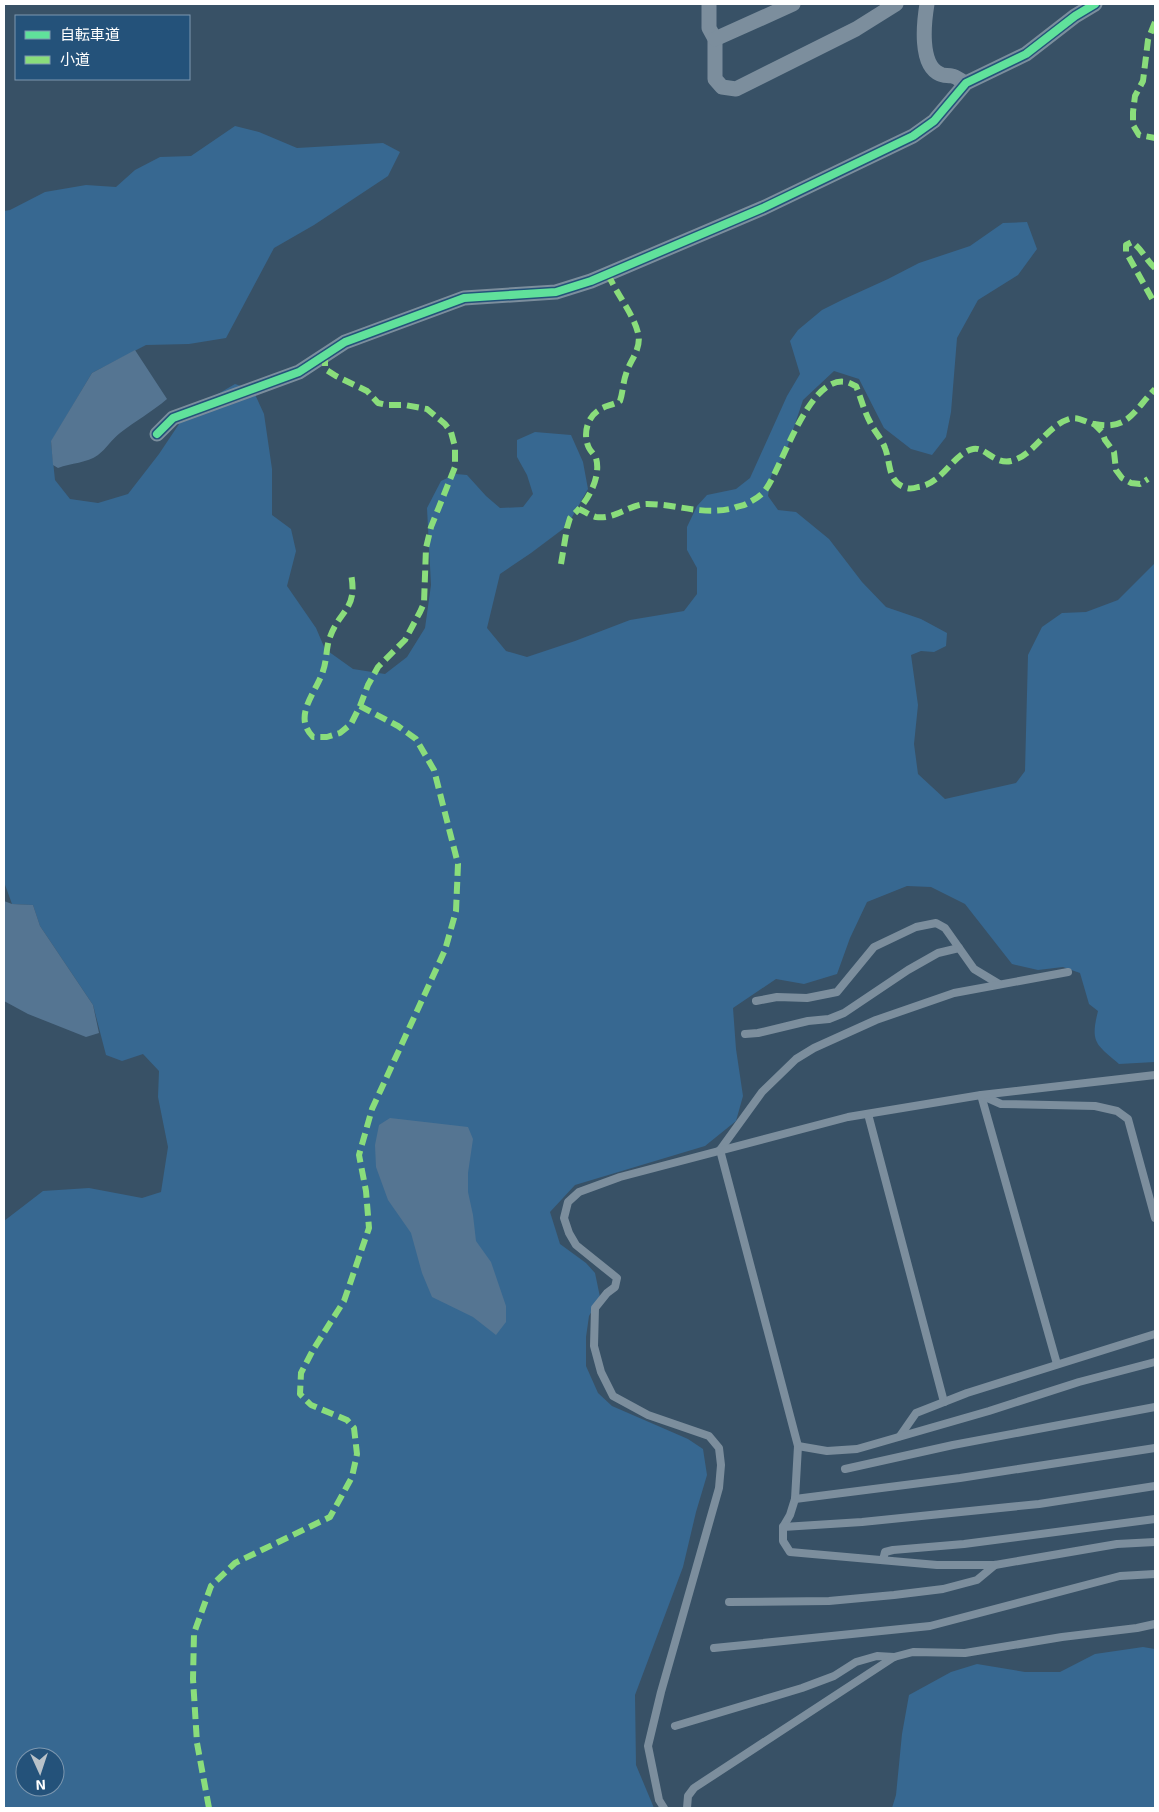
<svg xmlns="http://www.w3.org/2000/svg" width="1159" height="1812" viewBox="0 0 1159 1812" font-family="'Exo 2','Noto Sans JP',sans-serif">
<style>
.green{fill:#376891;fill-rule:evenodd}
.water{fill:#557592}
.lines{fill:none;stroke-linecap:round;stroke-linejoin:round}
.lane{stroke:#7c8e9d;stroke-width:8}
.street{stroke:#7c8e9d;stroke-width:15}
.quiet{stroke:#8add7b;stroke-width:6;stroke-dasharray:12 6;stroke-linecap:butt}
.cycleway-casing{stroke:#24527a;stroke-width:11}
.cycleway{stroke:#60e19b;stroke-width:8}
</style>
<rect width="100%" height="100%" fill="#385166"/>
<g class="green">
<path d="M235,126L259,132L297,148L383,143L400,152L388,176L314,225L274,248L226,338L189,344L146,345L92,373L51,442L55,480L70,499L98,503L128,494L159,454L187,412L235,384L253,390L264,414L272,469V515L291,529L296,551L287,586L316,628L325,649L353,669L385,674L407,657L425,628L431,585L427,508L441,481L456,474L467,475L486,496L500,508L523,507L533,494L527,475L517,457V440L535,432L571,435L583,462L588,489L567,526L531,553L500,574L487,628L506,651L527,657L575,641L630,620L684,611L697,594V568L687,550V527L697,506L707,495L736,489L750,478L787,396L800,374L790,341L798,330L822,310L844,299L888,279L919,263L970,246L1003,223L1027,222L1037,249L1018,275L978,300L957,338L951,412L946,437L932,455L911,449L884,428L859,379L834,371L803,400L785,454L771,476L768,496L778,510L796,512L829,539L862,582L886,607L921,619L947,633L946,646L934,652L921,651L911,655L918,705L914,744L918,774L945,799L1016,783L1025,771L1028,655L1042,627L1062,613L1086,612L1118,600L1155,563V1062L1119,1064C1096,1044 1090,1043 1098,1011L1089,1004L1080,973L1063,967L1038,970L1012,964L965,904L931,887L907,886L867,902L850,938L837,974L804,984L776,979L733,1008L736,1049L743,1096L736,1121L705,1146L575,1185L550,1212L560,1244L586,1263L595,1273L600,1297L589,1316L586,1337V1366L598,1393L612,1406L688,1439L703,1449L707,1475L696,1512L683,1567L635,1695L636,1765L654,1808H4V1221L43,1191L89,1188L142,1198L161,1192L168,1147L158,1097L159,1071L143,1054L122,1061L106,1055L93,1005L40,926L33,905L12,904L4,882V211L10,210L45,192L86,185L116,187L135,170L160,157L191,156ZM25,1757H55V1787H25Z"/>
<path d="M1143,1647L1155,1649V1808H892L896,1795L902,1734L909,1695L951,1672L977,1664L1025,1672H1060L1095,1654Z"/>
</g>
<g class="water">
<path d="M135,350L167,399C152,412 135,421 120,433C112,439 106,449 98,455C87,463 71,463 58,468L53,465L51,441L92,373Z"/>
<path d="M4,901L12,904L33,905L40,926L93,1005L99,1033L86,1037L28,1014L4,1001Z"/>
<path d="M390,1118L468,1127L473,1139L468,1173V1192L473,1215L476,1241L491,1262L506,1306V1322L496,1335L473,1317L432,1297L422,1273L411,1233L388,1200L376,1167L375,1145L379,1125Z"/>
</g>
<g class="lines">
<g class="lane">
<path d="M756,1001L777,997L807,998L837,992L874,947L916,927L936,923L945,928L974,969L999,984"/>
<path d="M745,1034L758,1033L808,1021L829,1019L844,1013L908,970L938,953L959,948"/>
<path d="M981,1095L1057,1364"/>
<path d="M983,1096L1001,1104L1095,1106L1117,1111L1128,1119L1155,1218"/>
<path d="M868,1114L944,1402"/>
<path d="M720,1150L798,1446L795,1499L790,1515L783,1527V1541L790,1552L937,1565H995L1117,1544L1155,1542"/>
<path d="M720,1150L762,1092L796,1059L814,1048L876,1020L954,993L1068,972"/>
<path d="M900,1436L916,1413L967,1393L1155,1334"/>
<path d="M798,1446L827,1451L857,1449L989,1411L1079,1382L1155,1362"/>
<path d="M845,1469L953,1445L1155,1407"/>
<path d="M795,1499L960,1478L1155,1448"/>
<path d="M783,1527L862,1522L1039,1504L1155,1486"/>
<path d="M883,1560L885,1552L893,1550L964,1544L1155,1519"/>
<path d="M729,1602L829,1601L894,1595L943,1589L977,1580L995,1565"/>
<path d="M714,1648L930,1626L1120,1576L1155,1574"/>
<path d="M675,1726L802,1688L834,1676L856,1662L877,1656L894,1657"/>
<path d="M664,1808L659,1800L648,1746L661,1692L719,1488L721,1465L719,1448L709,1436L648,1415L613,1396L601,1372L594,1346L595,1308L607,1293L615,1287L617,1278L576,1245L569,1233L564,1218L568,1202L579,1192L620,1177L848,1117L981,1095L1155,1075"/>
<path d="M687,1808L688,1796L694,1788L894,1657L913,1652L965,1653L1062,1637L1137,1628L1155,1624"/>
</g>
<g class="street">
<path d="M709,4V28L715,39V79L722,87L736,89L856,29L896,4"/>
<path d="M927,4C924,22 919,65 940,74C943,76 948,75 952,76C957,77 961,81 966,83"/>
<path d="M715,39L793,4"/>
<path d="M157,434L173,418L299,372L345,342L464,298L556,292L591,281L763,208L913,136L934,121L966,83L1026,54L1075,16L1095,4"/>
</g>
<g class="quiet">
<path d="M1155,22L1148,40L1143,81L1135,96L1133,112V125L1139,135L1155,138"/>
<path d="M1155,268C1146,260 1142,249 1132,242L1126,245V252L1155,304"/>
<path d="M608,274C616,293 634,315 638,333C642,349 630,360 626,374C623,382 623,392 620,401C613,405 604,406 599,410C586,418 583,436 589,448C591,452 595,455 596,458C601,475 590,497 579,509C584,511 591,516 596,517C614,520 630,504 647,504C678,504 702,516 734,508C738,506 744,506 748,503C754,500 762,495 766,489C783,465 809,375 846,382C849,382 853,385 856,386C861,398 864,411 870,422C874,431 882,439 885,448C891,463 887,483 907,488C910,489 915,488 918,487C943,484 953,453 973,449C984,446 995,465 1011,461C1035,455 1045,427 1069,419C1078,416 1085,422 1094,424C1129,431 1134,410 1155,389"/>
<path d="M325,354V369L336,376L367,391L378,403L387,405H405L427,409L445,424L451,432L455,447V467L431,527L426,548L424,603L420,612L405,640L378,667L368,685L360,706L351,724L340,733L327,737H313C292,716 316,693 323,671C327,660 326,647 330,637C340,609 358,610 351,574"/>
<path d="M1093,423L1102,432L1105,440L1114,452L1116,470L1122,478L1131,483L1140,484L1148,479"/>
<path d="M561,564L567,528L570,518L579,509"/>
<path d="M209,1808L197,1743L193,1679L194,1633L211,1586L235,1563L330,1517L352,1477L357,1454L354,1428L347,1420L311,1405L300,1394L301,1373L313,1350L344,1301L369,1228L366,1191L359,1155L372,1109L445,950L456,911L458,864L434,770L416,739L398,726L360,706"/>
</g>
<defs>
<path id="cycleway" d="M157,434L173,418L299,372L345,342L464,298L556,292L591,281L763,208L913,136L934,121L966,83L1026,54L1075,16L1095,4"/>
</defs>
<use href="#cycleway" class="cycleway-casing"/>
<use href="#cycleway" class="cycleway"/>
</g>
<rect width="1159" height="1812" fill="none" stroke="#ffffff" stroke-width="10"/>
<rect x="15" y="15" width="175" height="65" fill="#24527a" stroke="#7c97af"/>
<rect x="25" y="31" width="25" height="8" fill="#60e19b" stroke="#7c97af"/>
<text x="60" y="40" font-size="15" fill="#ffffff">自転車道</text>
<rect x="25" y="56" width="25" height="8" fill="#8add7b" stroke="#7c97af"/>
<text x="60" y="65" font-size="15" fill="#ffffff">小道</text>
<g transform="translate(40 1772) rotate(177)"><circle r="24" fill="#24527a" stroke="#7c97af"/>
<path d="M0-4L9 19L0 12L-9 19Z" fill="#b9c2c9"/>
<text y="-8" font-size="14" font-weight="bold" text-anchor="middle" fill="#ffffff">N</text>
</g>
</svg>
